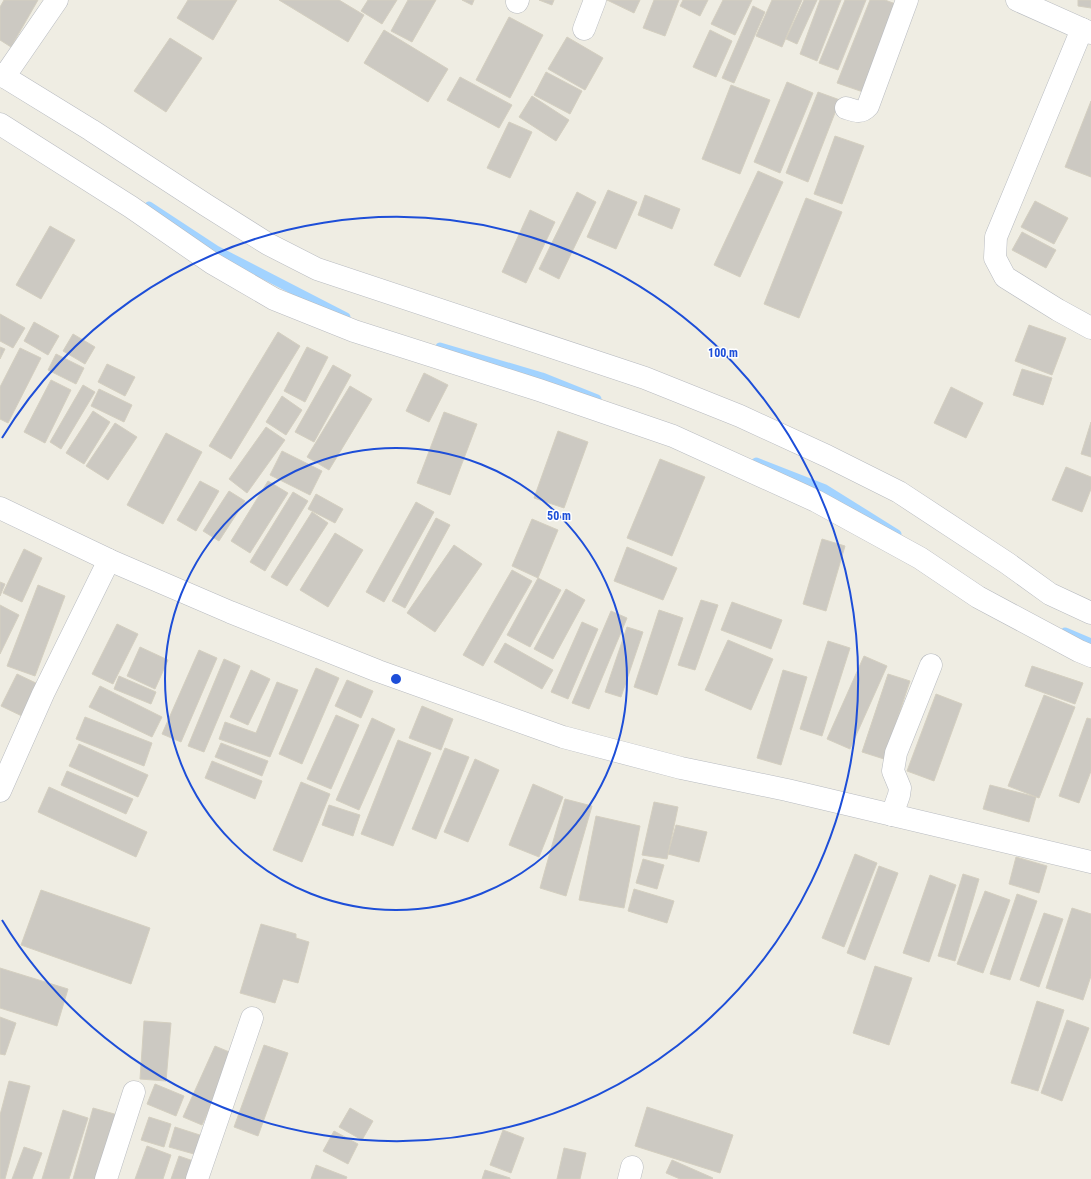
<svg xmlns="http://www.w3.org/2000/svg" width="1091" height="1179" viewBox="0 0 1091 1179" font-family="'Roboto Condensed',sans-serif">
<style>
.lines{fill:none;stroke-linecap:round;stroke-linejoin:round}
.stream{stroke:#a2d3ff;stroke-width:9}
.building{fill:#ccc9c2;stroke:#d4cfc0}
.minor-casing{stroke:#b8bbc0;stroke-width:23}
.tertiary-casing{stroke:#b8bbc0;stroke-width:23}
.minor{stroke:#fff;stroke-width:22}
.tertiary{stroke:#fff;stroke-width:22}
.ring{fill:none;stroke:#1d4ed8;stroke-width:2}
.centre{fill:#1d4ed8;stroke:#fff;stroke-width:2}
.ring-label{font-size:12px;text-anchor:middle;font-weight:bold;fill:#1d4ed8;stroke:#fff;stroke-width:3;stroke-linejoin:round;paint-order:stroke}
</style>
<rect width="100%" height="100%" fill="#efede3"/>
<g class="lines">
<g class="stream">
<path d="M149,206L216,250L346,317"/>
<path d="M440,347L542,377L597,399"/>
<path d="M756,462L825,489L897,534"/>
<path d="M1065,632L1091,643"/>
</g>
</g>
<g class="building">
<path d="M4,0H38L11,47L0,40V7Z"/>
<path d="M188,0H237L213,40L177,18Z"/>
<path d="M279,0H339L364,15L348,42Z"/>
<path d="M368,0H397L382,24L361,11Z"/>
<path d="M408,0H436L412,42L391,31Z"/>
<path d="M462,0H474L472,5Z"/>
<path d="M539,0H554L552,5Z"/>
<path d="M607,0H640L634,13Z"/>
<path d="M654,0H679L665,36L643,28Z"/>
<path d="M683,0H708L700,16L680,6Z"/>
<path d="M723,0H752L735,35L711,24Z"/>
<path d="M772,0H802L782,47L756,36Z"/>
<path d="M804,0H817L797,44L786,39Z"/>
<path d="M820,0H841L817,61L800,54Z"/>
<path d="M845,0H866L838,70L819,63Z"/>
<path d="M870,0H885L901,6L866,93L837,83Z"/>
<path d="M1078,0H1091V8L1078,6Z"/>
<path d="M753,6L765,12L734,83L722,78Z"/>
<path d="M509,17L543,35L510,98L476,80Z"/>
<path d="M384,30L448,69L428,102L364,63Z"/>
<path d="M710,30L732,41L716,77L693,67Z"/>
<path d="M567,37L603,58L585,90L548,69Z"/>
<path d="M170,38L202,58L166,112L134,91Z"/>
<path d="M546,72L582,91L570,114L534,95Z"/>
<path d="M460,77L512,105L499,128L447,100Z"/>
<path d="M787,82L813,93L780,173L754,162Z"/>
<path d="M731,85L770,100L740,174L702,159Z"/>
<path d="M818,92L840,100L808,182L786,173Z"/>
<path d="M532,96L569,120L556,141L519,117Z"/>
<path d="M1091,101V177L1065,167Z"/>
<path d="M509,122L532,132L510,178L487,168Z"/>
<path d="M835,136L864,146L842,204L814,194Z"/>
<path d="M758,171L783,182L740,277L714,265Z"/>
<path d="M608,190L637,202L616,249L587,237Z"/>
<path d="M577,192L596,202L559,279L539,269Z"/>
<path d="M645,195L680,209L672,229L638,215Z"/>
<path d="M806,198L842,212L799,318L764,304Z"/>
<path d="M1035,201L1068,218L1054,244L1021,227Z"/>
<path d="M530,210L555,222L526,283L502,272Z"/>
<path d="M50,226L75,240L41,299L16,285Z"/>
<path d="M1022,232L1056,250L1046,268L1012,250Z"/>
<path d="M0,314L25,328L13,348L0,341Z"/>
<path d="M34,322L59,336L48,355L24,341Z"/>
<path d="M1029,325L1066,338L1052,375L1015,361Z"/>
<path d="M278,332L300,346L231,459L209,446Z"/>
<path d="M73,334L95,347L85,364L63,351Z"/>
<path d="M0,347L5,349L0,359Z"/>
<path d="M307,347L328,357L305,402L284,391Z"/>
<path d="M20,348L41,358L8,423L0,419V387Z"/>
<path d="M56,354L84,368L76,384L48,370Z"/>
<path d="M107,364L135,377L125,396L98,382Z"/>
<path d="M333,365L351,375L314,442L295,432Z"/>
<path d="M1022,369L1052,378L1043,405L1013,395Z"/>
<path d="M424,373L448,385L429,422L406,411Z"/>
<path d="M51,380L71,390L45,443L24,432Z"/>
<path d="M83,385L95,392L61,449L50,442Z"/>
<path d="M350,386L372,399L329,470L307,457Z"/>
<path d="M951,387L983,403L966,438L934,423Z"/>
<path d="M99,389L132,405L124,422L91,406Z"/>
<path d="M282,396L302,410L286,435L266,422Z"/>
<path d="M93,411L110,422L84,464L66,453Z"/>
<path d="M444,412L477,424L450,495L417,483Z"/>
<path d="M1091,422V457L1081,454Z"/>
<path d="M115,423L137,437L108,480L86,466Z"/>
<path d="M266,427L285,440L247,493L229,479Z"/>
<path d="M558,431L588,442L564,508L534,498Z"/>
<path d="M166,433L202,452L163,524L127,505Z"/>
<path d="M282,451L322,471L310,495L270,475Z"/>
<path d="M660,459L705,477L672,556L627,538Z"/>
<path d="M1066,467L1091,477V489L1082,512L1052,500Z"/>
<path d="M200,481L219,491L196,531L177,520Z"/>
<path d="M268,481L288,493L250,553L231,541Z"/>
<path d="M229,491L245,501L219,541L203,531Z"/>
<path d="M293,492L308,501L265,571L250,562Z"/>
<path d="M316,494L343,509L335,523L308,509Z"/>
<path d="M416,502L434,512L384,602L366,592Z"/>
<path d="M312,512L328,523L287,586L271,577Z"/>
<path d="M436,518L450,525L405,608L392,601Z"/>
<path d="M532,519L558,530L538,578L512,566Z"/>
<path d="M335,533L363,550L328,607L300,590Z"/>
<path d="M822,539L845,546L826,611L803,604Z"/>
<path d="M454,545L482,564L435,632L407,613Z"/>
<path d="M627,547L677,568L663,600L614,581Z"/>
<path d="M24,549L42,558L22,602L3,593Z"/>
<path d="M512,570L532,581L483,666L463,655Z"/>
<path d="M538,578L561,590L530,647L507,635Z"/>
<path d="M0,582L5,584L0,596Z"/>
<path d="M38,585L65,596L35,676L7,666Z"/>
<path d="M566,589L585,600L553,659L534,649Z"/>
<path d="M701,600L718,605L695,670L678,665Z"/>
<path d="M732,602L782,620L771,649L721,630Z"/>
<path d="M0,605L19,615L0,654Z"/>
<path d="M659,610L683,618L657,695L634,687Z"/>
<path d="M611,611L627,618L589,709L572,703Z"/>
<path d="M582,622L598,629L568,699L551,692Z"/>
<path d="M117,624L138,634L113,684L92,674Z"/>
<path d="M627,627L643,632L621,697L605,692Z"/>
<path d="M728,640L773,659L751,710L705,690Z"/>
<path d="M828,641L850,648L822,736L800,729Z"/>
<path d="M505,643L553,670L542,689L494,662Z"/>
<path d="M140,647L168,660L155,689L127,676Z"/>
<path d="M199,650L217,658L181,742L162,734Z"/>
<path d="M864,656L887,666L850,749L827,739Z"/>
<path d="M224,659L240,666L204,752L188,746Z"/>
<path d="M1032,666L1083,683L1075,704L1025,686Z"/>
<path d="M316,668L339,678L302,764L279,754Z"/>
<path d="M251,670L270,679L248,725L230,717Z"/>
<path d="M783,670L807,677L781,765L757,758Z"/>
<path d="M17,674L40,685L24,717L1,706Z"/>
<path d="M888,674L910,681L884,759L862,752Z"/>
<path d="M119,676L156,692L151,704L114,689Z"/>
<path d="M347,680L373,691L361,718L335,706Z"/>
<path d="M277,682L298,690L270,757L219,739L225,722L256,733Z"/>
<path d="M100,686L162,717L152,737L89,707Z"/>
<path d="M936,694L962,704L934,781L907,771Z"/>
<path d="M1044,695L1075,707L1039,798L1008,786Z"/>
<path d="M422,706L453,719L441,750L409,738Z"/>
<path d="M336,715L359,725L331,789L307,779Z"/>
<path d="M85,717L152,743L144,766L76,739Z"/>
<path d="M372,718L395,729L359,810L336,800Z"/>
<path d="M1087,718L1091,719V771L1079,803L1059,796Z"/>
<path d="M398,740L431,753L393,846L361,834Z"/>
<path d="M221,743L268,761L262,776L215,757Z"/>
<path d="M79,744L148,775L138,797L69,766Z"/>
<path d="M445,748L469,757L436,839L412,829Z"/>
<path d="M475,759L499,770L468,842L444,832Z"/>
<path d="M212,761L262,781L255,799L205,778Z"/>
<path d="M67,771L133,799L126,814L61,785Z"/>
<path d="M301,782L330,794L302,862L273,850Z"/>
<path d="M533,784L563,797L539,857L509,845Z"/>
<path d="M990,785L1036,797L1029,822L983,809Z"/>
<path d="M49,787L147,832L136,857L38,812Z"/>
<path d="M565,799L592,806L566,896L540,888Z"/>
<path d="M654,802L678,807L667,859L642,855Z"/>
<path d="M329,805L360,815L353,836L322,825Z"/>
<path d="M596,816L640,826L624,908L579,900Z"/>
<path d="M676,825L707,832L699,862L668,854Z"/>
<path d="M855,854L877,863L844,947L822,938Z"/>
<path d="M1016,857L1047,866L1039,893L1009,884Z"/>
<path d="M643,859L664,865L657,889L636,883Z"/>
<path d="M879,866L898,873L865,960L847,953Z"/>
<path d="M963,874L979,879L955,961L938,956Z"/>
<path d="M930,875L956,885L929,962L903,953Z"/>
<path d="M634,889L674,901L667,923L628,911Z"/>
<path d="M41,890L150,928L131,984L21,945Z"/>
<path d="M985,891L1010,900L983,973L957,964Z"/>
<path d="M1017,894L1037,901L1010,980L990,974Z"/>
<path d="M1072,908L1091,914V976L1083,1000L1046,988Z"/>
<path d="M1044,913L1063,919L1039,987L1020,980Z"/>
<path d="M261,924L296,934V938L309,942L298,983L283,979L275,1003L240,993Z"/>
<path d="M875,966L912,978L889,1045L853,1033Z"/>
<path d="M0,968L68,989L57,1026L0,1008Z"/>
<path d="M1037,1001L1064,1010L1038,1091L1011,1083Z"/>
<path d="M0,1017L16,1023L5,1055L0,1054Z"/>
<path d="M1067,1020L1089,1028L1062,1101L1041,1093Z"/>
<path d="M144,1021L171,1023L166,1081L140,1079Z"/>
<path d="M264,1045L288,1053L258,1136L234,1127Z"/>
<path d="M215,1046L234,1054L202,1125L183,1117Z"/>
<path d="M9,1081L30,1086L5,1179H0V1115Z"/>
<path d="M155,1084L184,1096L176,1116L147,1104Z"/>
<path d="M647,1107L733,1135L720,1173L635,1146Z"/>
<path d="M93,1108L118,1115L99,1179H73Z"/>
<path d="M350,1108L373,1121L362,1140L339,1127Z"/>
<path d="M63,1110L88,1118L69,1179H42Z"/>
<path d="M149,1117L171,1124L164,1147L141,1140Z"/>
<path d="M175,1127L206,1137L201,1156L169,1147Z"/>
<path d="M503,1130L524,1138L511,1173L490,1165Z"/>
<path d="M334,1131L358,1144L348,1164L323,1151Z"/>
<path d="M147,1146L171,1155L163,1179H135Z"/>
<path d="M24,1147L42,1153L32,1179H12Z"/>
<path d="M564,1148L586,1153L580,1179H557Z"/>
<path d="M179,1156L202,1164L197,1179H171Z"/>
<path d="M672,1160L713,1178L712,1179H680L666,1173Z"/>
<path d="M316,1165L347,1177L346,1179H311Z"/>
<path d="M485,1170L510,1178V1179H482Z"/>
</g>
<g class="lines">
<defs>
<g id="minor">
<path d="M517,2L518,0"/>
<path d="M584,29L595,0"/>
<path d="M1082,29L996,237L995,258L1005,277L1058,310L1091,328"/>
<path d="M0,74L91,130L206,205L268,244L317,269L645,378L740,416L827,456L899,492L1007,563L1050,594L1091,613"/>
<path d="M4,77L57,0"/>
<path d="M846,108C855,111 861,114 868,106L907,0"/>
<path d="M0,124L131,207L212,263L274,299L354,331L539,390L673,436L816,501L920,558L978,597L1079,651L1091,656"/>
<path d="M0,508L109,560L230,612L378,671L563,737L681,768L787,790L1091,862"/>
<path d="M0,791L43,694L109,560"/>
<path d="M892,815L899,795L900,788L893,771L896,753L931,665"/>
<path d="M106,1179L134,1092"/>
<path d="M197,1179L252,1018"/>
<path d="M629,1179L632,1167"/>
</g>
<path id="tertiary" d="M1017,0L1091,33"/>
</defs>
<use href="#minor" class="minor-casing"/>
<use href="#tertiary" class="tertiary-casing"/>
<use href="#minor" class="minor"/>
<use href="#tertiary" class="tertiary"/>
</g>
<g class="ring">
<circle cx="396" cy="679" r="231"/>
<path d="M2 438A462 462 0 1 1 2 920"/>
</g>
<circle cx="396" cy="679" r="6" class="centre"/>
<g class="ring-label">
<text x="723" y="357">100 m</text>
<text x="559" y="520">50 m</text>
</g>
</svg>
